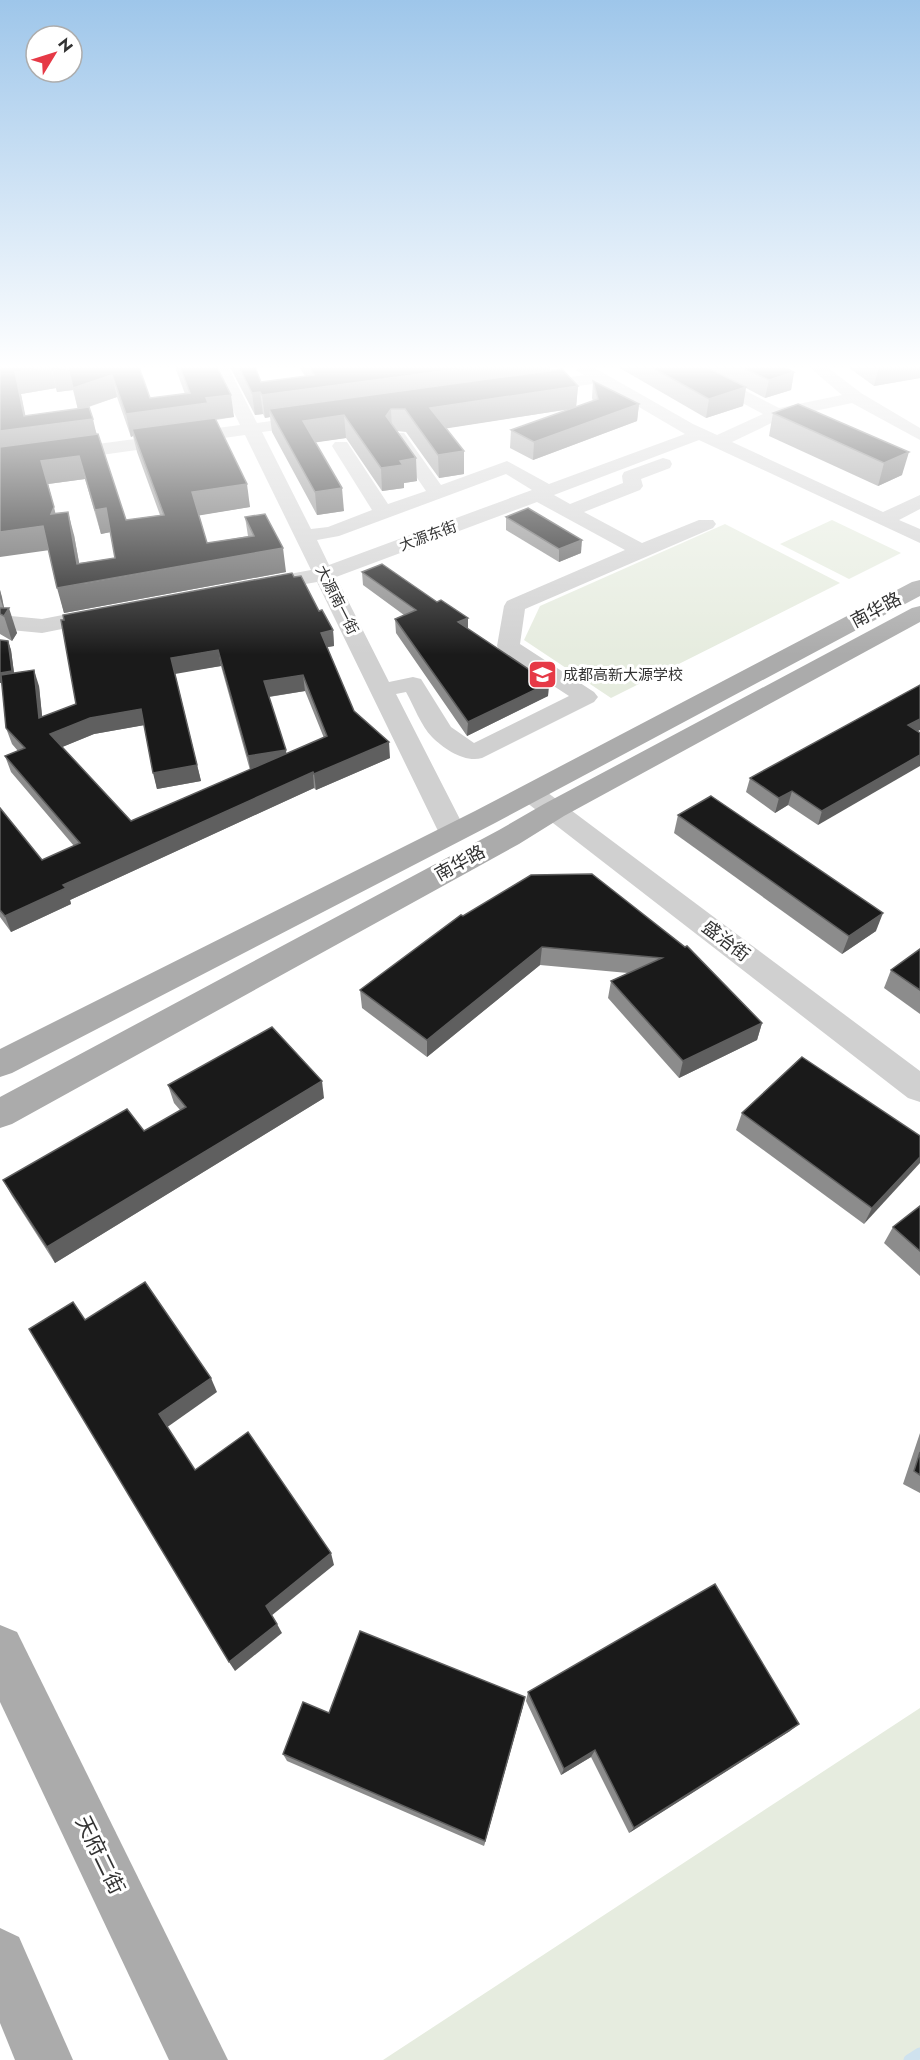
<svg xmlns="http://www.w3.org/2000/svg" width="920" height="2060" viewBox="0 0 920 2060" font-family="Jost,'Noto Sans SC',sans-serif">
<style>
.green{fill:#e6ecdf}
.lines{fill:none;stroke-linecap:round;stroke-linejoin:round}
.stream{stroke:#cfe2ee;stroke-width:11}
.minor{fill:#d0d0d0;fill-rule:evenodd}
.major{fill:#ababab;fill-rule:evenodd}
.wall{fill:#8c8c8c;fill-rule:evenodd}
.shaded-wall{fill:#5f5f5f}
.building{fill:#1a1a1a;stroke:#5f5f5f;stroke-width:1.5;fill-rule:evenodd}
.labels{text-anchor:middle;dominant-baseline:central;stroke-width:6;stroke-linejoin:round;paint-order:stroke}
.far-street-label{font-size:15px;fill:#333;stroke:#fff}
.far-poi-label{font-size:15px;fill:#333;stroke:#fff;text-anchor:start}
.street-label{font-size:18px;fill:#333;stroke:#fff}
.near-street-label{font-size:21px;fill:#333;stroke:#fff}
</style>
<rect width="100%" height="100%" fill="#fff"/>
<g class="green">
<path d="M832,520L901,553L849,579L780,544Z"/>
<path d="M725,524L840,583L611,698L524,640L540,606Z"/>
<path d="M920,1708V2060H383Z"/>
</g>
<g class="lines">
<path class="stream" d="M909,2060L920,2053"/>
<g class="minor">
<path d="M212,367H228L257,423L314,415L320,416L323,420L320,424L314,425L262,432L311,529L328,527L372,510L332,446L335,442H347L388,504L426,491L389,437L392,433H404L441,485L507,461L549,484L685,434L598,383L533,393L525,388L527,384L584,375L577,371L576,367H593L693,424L717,435L763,414L681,370L679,367H699L779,408L842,395L809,367H827L861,393L920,428V440L852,403L782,418L732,442L883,512L920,495V509L899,520L920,529V543L699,440L554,495L570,504L623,483L622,476L624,472L663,458L670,460L672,464L670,468L641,479L643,486L640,490L584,512L642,543L699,520H713L716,524L713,528L525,609L520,644L594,692L598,697L594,702L482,758C465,763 444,749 432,737C421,726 414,706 406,692L396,694L467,833L463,839L453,842L443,839L439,833L317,582L259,592L251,591L248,586L251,581L311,570L245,435L0,469V457L240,425ZM506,474L532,490L329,565L317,540L339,536ZM537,502L625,550L507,601L504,606L497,646L500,651L569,696L474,743L451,727L421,679L413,677L389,682L336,577Z"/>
<path d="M104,607L112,609L115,614L112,619L42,633L0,629V615L42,619Z"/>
<path d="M531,785L540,787L920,1071V1102L908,1098L522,799L518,793L522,787Z"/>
</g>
<g class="major">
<path d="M920,580V596L495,823L12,1073L0,1077V1049L475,811L912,582Z"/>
<path d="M920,606V622L564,816L519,844L12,1124L0,1128V1097L499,830L544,804L912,608Z"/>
<path d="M0,1625L17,1632L228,2060H169L0,1702Z"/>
<path d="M0,1928L19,1937L73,2060H15L0,2023Z"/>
</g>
</g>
<g class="wall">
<path d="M0,367H139L150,398L185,394L175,367H217L234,417L216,420L250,507L199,515L207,543L248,536L245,517L286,572L64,613L49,550ZM56,388L57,392L73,390L78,409L25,416L21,394ZM117,397L131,437L133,436L137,452L160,515L126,520L97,434L86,408ZM85,479L101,534L110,532L115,558L79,563L74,535L55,513L48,484Z"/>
<path d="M230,367H255L261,382L305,376L299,367H550V371L578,386L576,407L593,401L592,398L593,381L639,404L637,421L533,460L510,448L511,430L571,409L446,428L464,451V474L439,478L406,432L397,431L417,481L404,483V488L382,491L346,438L315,442L344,511L317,515L272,432L270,417L265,418L263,414L255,415Z"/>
<path d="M618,367H784L794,372L791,390L765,398L746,388L743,406L706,418Z"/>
<path d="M848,367H920V378L874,386Z"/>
<path d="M798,404L902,475L878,486L769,436L773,413Z"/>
<path d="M506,517L581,553L559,562L506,530Z"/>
<path d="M362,572L468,629L549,683L548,696L467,736L396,633L395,619L404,615L363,585Z"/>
<path d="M294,577L333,630L334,646L327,647L354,711L390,758L316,790L314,788L70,900L71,904L11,932L0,917V808L42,860L74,846L11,772L5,756L18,751L12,744L6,728L2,683H0V640L8,641L11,650L14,673L39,686L42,717L76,704ZM221,666L250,770L131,821L62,747L94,734L144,725L157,789L201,781L175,673ZM305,691L324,738L286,754L269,697Z"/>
<path d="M0,590L4,608L17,633L12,641L0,634Z"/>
<path d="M918,731L818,825L788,805L775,813L746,792L750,778Z"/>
<path d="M678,815L876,931L842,954L674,833Z"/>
<path d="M531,875L762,1023L757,1040L679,1078L608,998L611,981L628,973L540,965L427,1057L362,1008L360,990L463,916Z"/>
<path d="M920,949V1014L884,988L891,970Z"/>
<path d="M168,1085L324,1098L55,1263L12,1196L3,1180L144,1131L180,1110L174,1103Z"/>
<path d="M742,1113L920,1136L864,1224L736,1130Z"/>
<path d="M920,1206V1276L884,1243L893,1227Z"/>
<path d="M920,1433V1493L903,1484Z"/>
<path d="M528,1692L790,1731L629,1833L591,1757L561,1775L526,1701Z"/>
<path d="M523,1706L484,1846L287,1761L283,1754L329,1713Z"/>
</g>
<g class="shaded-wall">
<path d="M47,367H51L56,388L21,394L28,428L93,419L98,441L0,455V431L24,416L15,372Z"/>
<path d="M473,367H550L549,378L269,409L270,417L265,418L262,395Z"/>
<path d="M879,367H920V378L874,386Z"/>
<path d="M68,368L73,390L57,392L52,370Z"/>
<path d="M794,372L791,390L765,398L769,380Z"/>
<path d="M112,375L117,397L78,410L73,388Z"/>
<path d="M578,386L576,408L430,431V408Z"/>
<path d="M746,387L743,406L706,418L709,399Z"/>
<path d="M260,392L263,414L255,415L252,393Z"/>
<path d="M231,395L234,417L132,429L133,436L131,437L126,414L206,398Z"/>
<path d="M639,404L637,421L533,460L534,442Z"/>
<path d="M391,409L392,431L386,416Z"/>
<path d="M344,415L346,438L305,444L303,421Z"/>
<path d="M464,451V474L439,478L438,455Z"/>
<path d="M909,452L902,475L878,486L884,463Z"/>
<path d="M79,456L85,479L48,484L60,531L51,514L41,461Z"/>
<path d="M416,458L417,481L404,483V488L382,491L381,468L400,461Z"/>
<path d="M247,484L250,507L196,516L192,492Z"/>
<path d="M342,488L344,511L317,515L315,492Z"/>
<path d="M106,508L111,532L101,534L95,510Z"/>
<path d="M68,512L74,535L83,584L283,548L286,572L64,613L57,588L77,564Z"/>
<path d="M43,526L50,550L0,557V532Z"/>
<path d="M582,540L581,553L559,562V549Z"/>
<path d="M0,590L2,597L5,613L0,598Z"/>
<path d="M9,608L17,633L12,641L4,616Z"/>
<path d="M468,618V631L458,622Z"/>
<path d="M333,630L334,646L322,648L321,633Z"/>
<path d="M8,641L11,650L15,680L0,683V673Z"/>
<path d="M218,650L221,666L175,674L171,658Z"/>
<path d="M34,670L39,686L44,734L39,718Z"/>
<path d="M303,675L305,691L267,697L264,681Z"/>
<path d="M549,683L548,696L467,736L468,722Z"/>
<path d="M141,709L145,725L94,734L55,750L50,734L90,718Z"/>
<path d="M920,719V730L903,739L908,725Z"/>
<path d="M389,742L390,758L316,790L314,774Z"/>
<path d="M286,750L288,766L251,772L248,756Z"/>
<path d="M920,755V766L818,825L822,811Z"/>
<path d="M197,765L201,781L157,789L153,773Z"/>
<path d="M313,772L314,788L70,900L71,904L11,932L5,916L63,885Z"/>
<path d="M792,791L788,805L775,813L779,798Z"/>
<path d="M883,913L876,931L842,954L849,936Z"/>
<path d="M542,947L540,965L427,1057V1040Z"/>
<path d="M762,1023L757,1040L679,1078L683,1061Z"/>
<path d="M322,1081L324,1098L55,1263L47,1247Z"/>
<path d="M920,1157V1163L864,1224L872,1208Z"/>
<path d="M211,1378L217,1392L166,1428L159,1414Z"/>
<path d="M331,1553L334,1565L271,1616L266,1606Z"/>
<path d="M277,1624L282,1633L235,1671L229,1662Z"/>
<path d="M525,1697L523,1706L484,1846L485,1841Z"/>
<path d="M799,1724L790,1731L629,1833L634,1828Z"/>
<path d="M595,1750L591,1757L561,1775L564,1769Z"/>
</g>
<g class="building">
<path d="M0,367H47L15,372L24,416L89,407L93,419L0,431Z"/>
<path d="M51,367H139L150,398L190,393L180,367H217L231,395L206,398L208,403L126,414L112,375L73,388L68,368L52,370Z"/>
<path d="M239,367H255L261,382L314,375L309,367H473L262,395L260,392L252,393Z"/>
<path d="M651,367H706L746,387L709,399Z"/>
<path d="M741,367H784L794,372L769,380Z"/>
<path d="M562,369L578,386L430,408L464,451L438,455L405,409H391L386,416L416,458L400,461L403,465L381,468L344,415L303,421L342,488L315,492L269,409Z"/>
<path d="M593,381L639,404L534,442L511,430L598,399Z"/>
<path d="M798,404L909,452L884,463L773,413Z"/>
<path d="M215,418L247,484L192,492L207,543L254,536L245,517L265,514L283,548L57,588L43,526L0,532V447L98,434L126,520L164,515L132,429ZM79,456L95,510L106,508L115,558L77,564L68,512L51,514L54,507L41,461Z"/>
<path d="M528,508L582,540L559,549L506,517Z"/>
<path d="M382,564L437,602L441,600L468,618L458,622L549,683L468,722L395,619L416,610L362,572Z"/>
<path d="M292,573L294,577L301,576L319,611L322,610L333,630L321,633L354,711L389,742L314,774L313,772L63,885L66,888L5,916L0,910V808L42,860L80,843L5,756L25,748L6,728L1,675L34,670L39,718L76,704L61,620H64L63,615ZM218,650L248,756L286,750L264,681L303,675L327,736L131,821L50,734L90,718L141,709L153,773L197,765L171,658Z"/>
<path d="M0,608H9L4,616L0,614Z"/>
<path d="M0,640L8,641L12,671L0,673Z"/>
<path d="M920,685V719L908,725L920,733V755L822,811L792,791L779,798L750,778Z"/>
<path d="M711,796L883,913L849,936L678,815Z"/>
<path d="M592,874L685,947L687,946L762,1023L683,1061L611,981L662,958L542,947L427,1040L360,990L461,915L463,916L531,875Z"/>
<path d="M920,949V990L891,970Z"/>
<path d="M272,1027L322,1081L47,1247L3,1180L127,1109L144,1131L186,1107L168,1085Z"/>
<path d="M802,1057L920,1136V1157L872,1208L742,1113Z"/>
<path d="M920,1206V1251L893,1227Z"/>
<path d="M145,1282L211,1378L159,1414L195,1470L248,1432L331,1553L266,1606L277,1624L229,1662L29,1329L73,1302L85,1320Z"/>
<path d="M920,1452V1475L914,1471Z"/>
<path d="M715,1584L799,1724L634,1828L595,1750L564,1769L528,1692Z"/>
<path d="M360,1631L525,1697L485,1841L283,1754L303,1702L329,1713Z"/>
</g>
<linearGradient id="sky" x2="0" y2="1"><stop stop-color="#9ec6ea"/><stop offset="0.56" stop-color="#fff"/><stop offset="1" stop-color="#fff" stop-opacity="0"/></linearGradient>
<rect width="920" height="655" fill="url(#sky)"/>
<defs>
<symbol id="school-square" viewBox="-11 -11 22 22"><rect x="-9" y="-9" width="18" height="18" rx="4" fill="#e63946" stroke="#fff"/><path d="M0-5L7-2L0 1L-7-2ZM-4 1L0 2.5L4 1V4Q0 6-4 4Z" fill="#fff"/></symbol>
</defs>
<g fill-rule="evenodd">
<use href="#school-square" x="526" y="658" width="33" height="33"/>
</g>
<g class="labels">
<g class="far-street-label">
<text transform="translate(428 536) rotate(-20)">大源东街</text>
<text transform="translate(337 600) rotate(63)">大源南一街</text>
</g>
<g class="far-poi-label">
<text x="563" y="675">成都高新大源学校</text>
</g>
<g class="street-label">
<text transform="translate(876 610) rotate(-28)">南华路</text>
<text transform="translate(460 863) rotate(-29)">南华路</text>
<text transform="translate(726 941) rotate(37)">盛治街</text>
</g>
<g class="near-street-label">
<text transform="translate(100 1855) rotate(64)">天府二街</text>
</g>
</g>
<g transform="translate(54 54) rotate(52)"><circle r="28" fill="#ffffff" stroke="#adadad" stroke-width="1.5"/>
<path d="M0-4.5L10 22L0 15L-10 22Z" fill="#e63946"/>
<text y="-9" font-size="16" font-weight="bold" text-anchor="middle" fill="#333333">N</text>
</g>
</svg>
